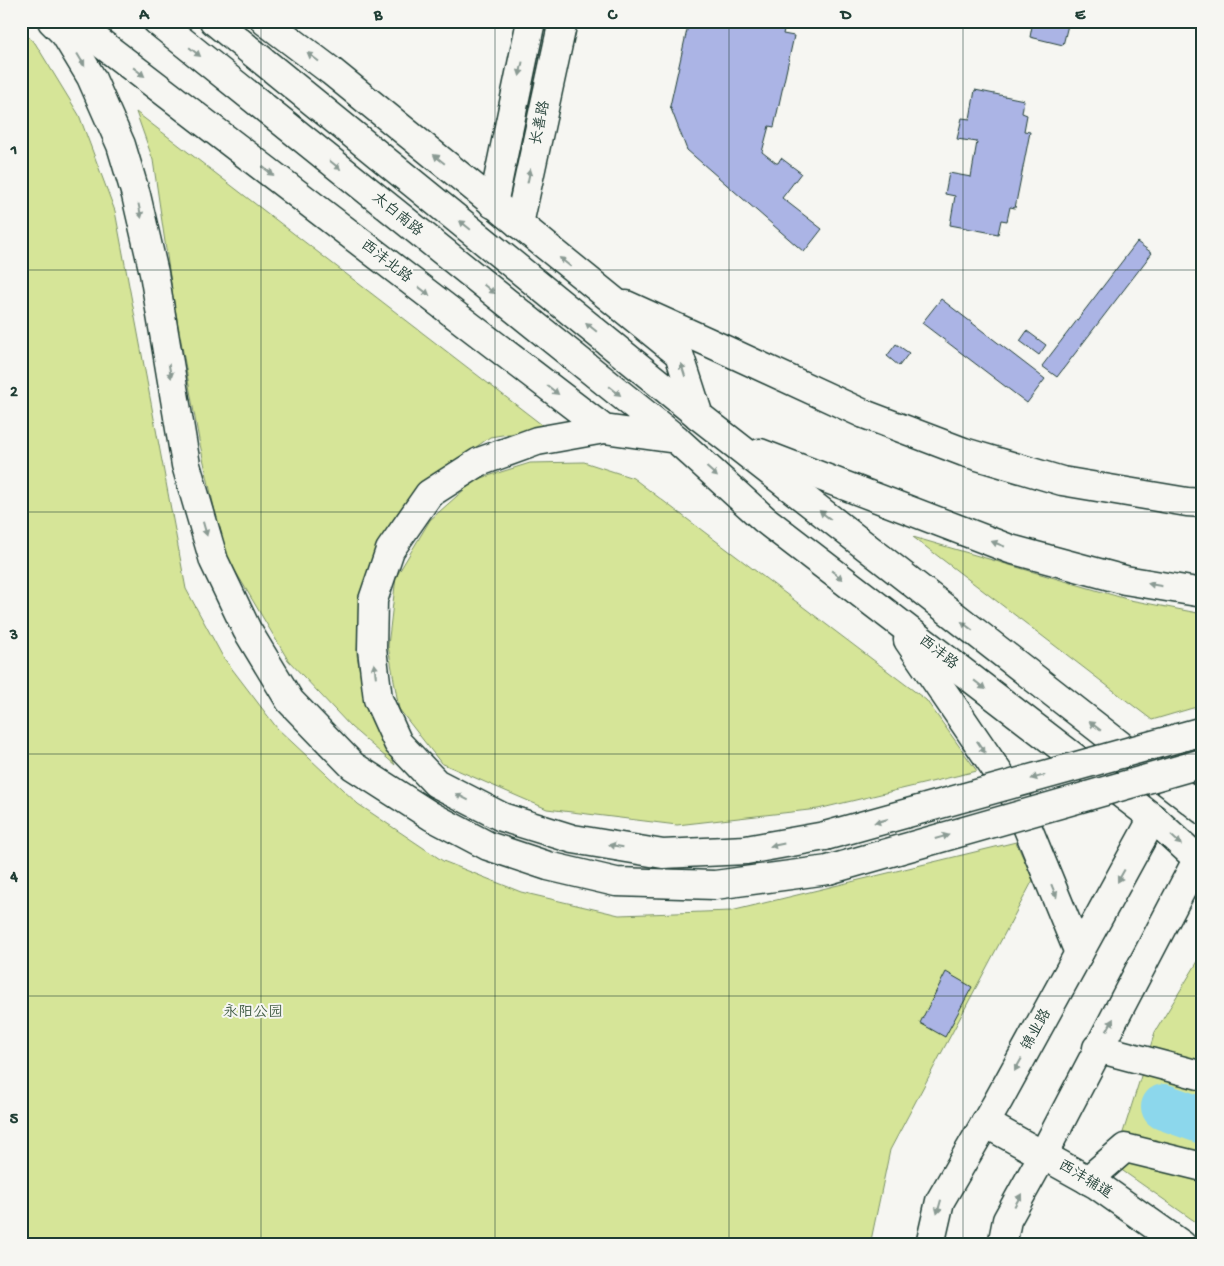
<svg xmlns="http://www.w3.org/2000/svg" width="1224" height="1266" viewBox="0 0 1224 1266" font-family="'Gochi Hand','LXGW WenKai TC',sans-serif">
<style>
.green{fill:#d6e598;stroke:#7a9166}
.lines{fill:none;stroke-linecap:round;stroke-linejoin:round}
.river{stroke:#8cd7ec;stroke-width:46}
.building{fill:#abb4e5;stroke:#1f3d34}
.minor-casing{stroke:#1f3d34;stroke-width:31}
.major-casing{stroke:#1f3d34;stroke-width:31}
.highway-casing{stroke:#1f3d34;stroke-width:31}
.minor{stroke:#f6f6f2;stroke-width:28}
.major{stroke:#f6f6f2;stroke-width:28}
.highway{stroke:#f6f6f2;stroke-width:28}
.highway-bridge-casing{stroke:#1f3d34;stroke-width:31;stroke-linecap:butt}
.highway-bridge{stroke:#f6f6f2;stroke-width:28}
.oneway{fill:#8a9a93}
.grid{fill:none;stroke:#1f3d34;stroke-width:1;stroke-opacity:0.55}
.labels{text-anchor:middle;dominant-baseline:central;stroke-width:4;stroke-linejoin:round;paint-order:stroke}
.street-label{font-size:15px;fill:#1f3d34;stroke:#f6f6f2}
.park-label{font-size:15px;fill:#445f48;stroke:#f6f6f2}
.neatline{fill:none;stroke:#1f3d34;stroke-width:2}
.grid-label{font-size:16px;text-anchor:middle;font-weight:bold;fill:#1f3d34}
</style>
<rect width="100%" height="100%" fill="#f6f6f2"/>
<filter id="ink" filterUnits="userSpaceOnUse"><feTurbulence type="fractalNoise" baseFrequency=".02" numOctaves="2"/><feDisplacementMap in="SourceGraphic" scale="10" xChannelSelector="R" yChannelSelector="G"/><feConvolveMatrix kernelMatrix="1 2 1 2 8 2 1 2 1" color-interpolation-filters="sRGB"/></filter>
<g filter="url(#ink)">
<g class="green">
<path d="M21,31L35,43L79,115L115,211L186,589L223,657L277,728L358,804L443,861L521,892L619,915L731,911L1016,842L1033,880L890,1150L870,1245H21Z"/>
<path d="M136,112L546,428L490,437L436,476L361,593L357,655L365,701L395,765L351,727L288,660L224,552L199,440L173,297L153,160Z"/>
<path d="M584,462L633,478L926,700L977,771L818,809L677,825L547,809L441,763L399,709L388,646L396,577L430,520L475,480L530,463Z"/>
<path d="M913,537L1130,600L1203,614V705L1152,720Z"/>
<path d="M1203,953V1227L1113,1164L1155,1032Z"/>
</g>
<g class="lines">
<path class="river" d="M1164,1107L1203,1121"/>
</g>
<g class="building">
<path d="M689,21H786L783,34L794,36L774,127L769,126L762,152L776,163H778L781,158L801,173L782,198L822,229L804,252L687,150L670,106Z"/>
<path d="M1033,21H1069L1063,45L1030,37Z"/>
<path d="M975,90L1024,100L1022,113L1027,115L1024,131L1030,132L1015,208L1010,207L1007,221L1001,220L998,234L950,225L955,196L945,194L949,173L971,177L977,142L957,139L962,118L970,119Z"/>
<path d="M1137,242L1152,253L1057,377L1042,366Z"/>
<path d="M941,299L1045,379L1027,403L922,323Z"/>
<path d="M1027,331L1046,345L1039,355L1020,341Z"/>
<path d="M896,344L909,353L899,366L887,356Z"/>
<path d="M946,972L972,987L945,1037L920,1023Z"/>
</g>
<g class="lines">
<defs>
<g id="minor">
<path d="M493,204L531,21"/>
<path d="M519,224L563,21"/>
<path d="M626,305L708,342L864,414L964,452L1062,481L1187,502L1203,503"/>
<path d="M1097,1048L1203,1076"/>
<path d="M985,1123L1097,1185L1182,1245"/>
<path d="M1088,1180L1125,1148L1203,1167"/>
</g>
<g id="major">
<path d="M72,21L604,429L676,439"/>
<path d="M157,21L675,438"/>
<path d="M214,21L699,416"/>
<path d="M265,21L331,71L679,354L699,416"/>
<path d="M930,1245L940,1201L998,1101L1153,818"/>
<path d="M1002,1245L1007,1220L1043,1155L1197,860"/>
</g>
<g id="highway">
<path d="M52,21L65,34L91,77L121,145L136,195L154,273L186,465L214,561L247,630L290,701L353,766L431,816L488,846L548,866L616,882L715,885L828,870"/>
<path d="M699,416L1203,810"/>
<path d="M604,429L537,441L479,462L429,494L390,550L373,600L372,649L378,699L398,743L436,783L502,817L573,839L663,854L746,850L825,836"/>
<path d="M676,439L764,519L1153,818L1203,864"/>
<path d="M760,453L1010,549L1125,580L1203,593"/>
<path d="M908,640L1015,797L1079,953"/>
</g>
</defs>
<use href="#minor" class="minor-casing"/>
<use href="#major" class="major-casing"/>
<use href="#highway" class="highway-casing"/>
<use href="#minor" class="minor"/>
<use href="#major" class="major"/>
<use href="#highway" class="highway"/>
<defs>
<g id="highway-bridge">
<path d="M825,836L1203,731"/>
<path d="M828,870L1203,763"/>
</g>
</defs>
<use href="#highway-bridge" class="highway-bridge-casing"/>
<use href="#highway-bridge" class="highway-bridge"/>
</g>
<defs><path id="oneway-solid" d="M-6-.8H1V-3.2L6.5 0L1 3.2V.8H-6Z" transform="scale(1.25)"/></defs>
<g class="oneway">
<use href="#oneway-solid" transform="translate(195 52) rotate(39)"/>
<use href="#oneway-solid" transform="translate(313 57) rotate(-143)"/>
<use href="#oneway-solid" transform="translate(81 60) rotate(59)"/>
<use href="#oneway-solid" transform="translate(521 69) rotate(102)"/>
<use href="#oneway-solid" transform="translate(139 72) rotate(38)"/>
<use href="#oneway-solid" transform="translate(439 159) rotate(-141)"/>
<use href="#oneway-solid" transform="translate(335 165) rotate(39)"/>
<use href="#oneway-solid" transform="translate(268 171) rotate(38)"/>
<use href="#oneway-solid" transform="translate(529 176) rotate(-78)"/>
<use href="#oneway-solid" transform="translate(140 211) rotate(78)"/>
<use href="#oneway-solid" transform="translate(465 225) rotate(-141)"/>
<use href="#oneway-solid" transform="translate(565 262) rotate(-141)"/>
<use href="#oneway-solid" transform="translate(489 289) rotate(39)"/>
<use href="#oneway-solid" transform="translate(424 291) rotate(38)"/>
<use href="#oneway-solid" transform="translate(591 327) rotate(-141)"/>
<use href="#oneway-solid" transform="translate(683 370) rotate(-108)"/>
<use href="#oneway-solid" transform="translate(170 371) rotate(80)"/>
<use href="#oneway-solid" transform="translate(553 390) rotate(38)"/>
<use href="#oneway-solid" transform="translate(615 391) rotate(39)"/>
<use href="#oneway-solid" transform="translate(712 472) rotate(42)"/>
<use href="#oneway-solid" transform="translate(825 515) rotate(-142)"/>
<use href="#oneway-solid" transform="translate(205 529) rotate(74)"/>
<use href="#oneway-solid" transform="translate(998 544) rotate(-159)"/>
<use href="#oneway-solid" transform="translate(837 575) rotate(38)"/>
<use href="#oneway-solid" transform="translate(1155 585) rotate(-170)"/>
<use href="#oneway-solid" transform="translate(967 626) rotate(-142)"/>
<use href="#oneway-solid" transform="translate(375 670) rotate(-97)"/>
<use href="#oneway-solid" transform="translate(980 685) rotate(38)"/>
<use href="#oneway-solid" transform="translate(1095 726) rotate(-142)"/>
<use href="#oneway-solid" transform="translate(981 747) rotate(56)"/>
<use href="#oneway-solid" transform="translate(1038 777) rotate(164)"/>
<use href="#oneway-solid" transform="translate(462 797) rotate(-153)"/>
<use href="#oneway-solid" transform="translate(881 821) rotate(165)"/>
<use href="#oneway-solid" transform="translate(942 837) rotate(-16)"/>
<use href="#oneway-solid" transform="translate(1176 840) rotate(43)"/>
<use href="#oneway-solid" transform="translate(777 845) rotate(169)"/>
<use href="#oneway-solid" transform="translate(616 846) rotate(-170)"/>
<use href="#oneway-solid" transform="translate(1121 876) rotate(119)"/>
<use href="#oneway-solid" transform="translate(1054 891) rotate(68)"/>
<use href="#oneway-solid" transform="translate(1110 1025) rotate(-62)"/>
<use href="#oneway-solid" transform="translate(1018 1065) rotate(119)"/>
<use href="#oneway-solid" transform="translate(1018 1200) rotate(-61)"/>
<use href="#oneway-solid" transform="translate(939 1207) rotate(106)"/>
</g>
</g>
<path class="grid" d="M261,21V1245M495,21V1245M729,21V1245M963,21V1245M21,270H1203M21,512H1203M21,754H1203M21,996H1203"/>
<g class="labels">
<g class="street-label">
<text transform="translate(541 123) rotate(-78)">长善路</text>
<text transform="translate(397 215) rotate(39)">太白南路</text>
<text transform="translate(386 262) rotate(38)">西沣北路</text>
<text transform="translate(938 653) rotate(38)">西沣路</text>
<text transform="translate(1037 1030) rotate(-61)">锦业路</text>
<text transform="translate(1085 1180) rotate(31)">西沣辅道</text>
</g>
<g class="park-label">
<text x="253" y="1013">永阳公园</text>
</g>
</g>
<rect width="1224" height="1266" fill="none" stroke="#f6f6f2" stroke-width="55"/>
<rect x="28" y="28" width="1168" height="1210" class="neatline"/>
<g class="grid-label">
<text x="144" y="19">A</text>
<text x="378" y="19">B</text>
<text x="612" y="19">C</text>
<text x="846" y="19">D</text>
<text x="1080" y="19">E</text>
<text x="14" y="154">1</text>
<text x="14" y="396">2</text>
<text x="14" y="639">3</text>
<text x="14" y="881">4</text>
<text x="14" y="1123">5</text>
</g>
</svg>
